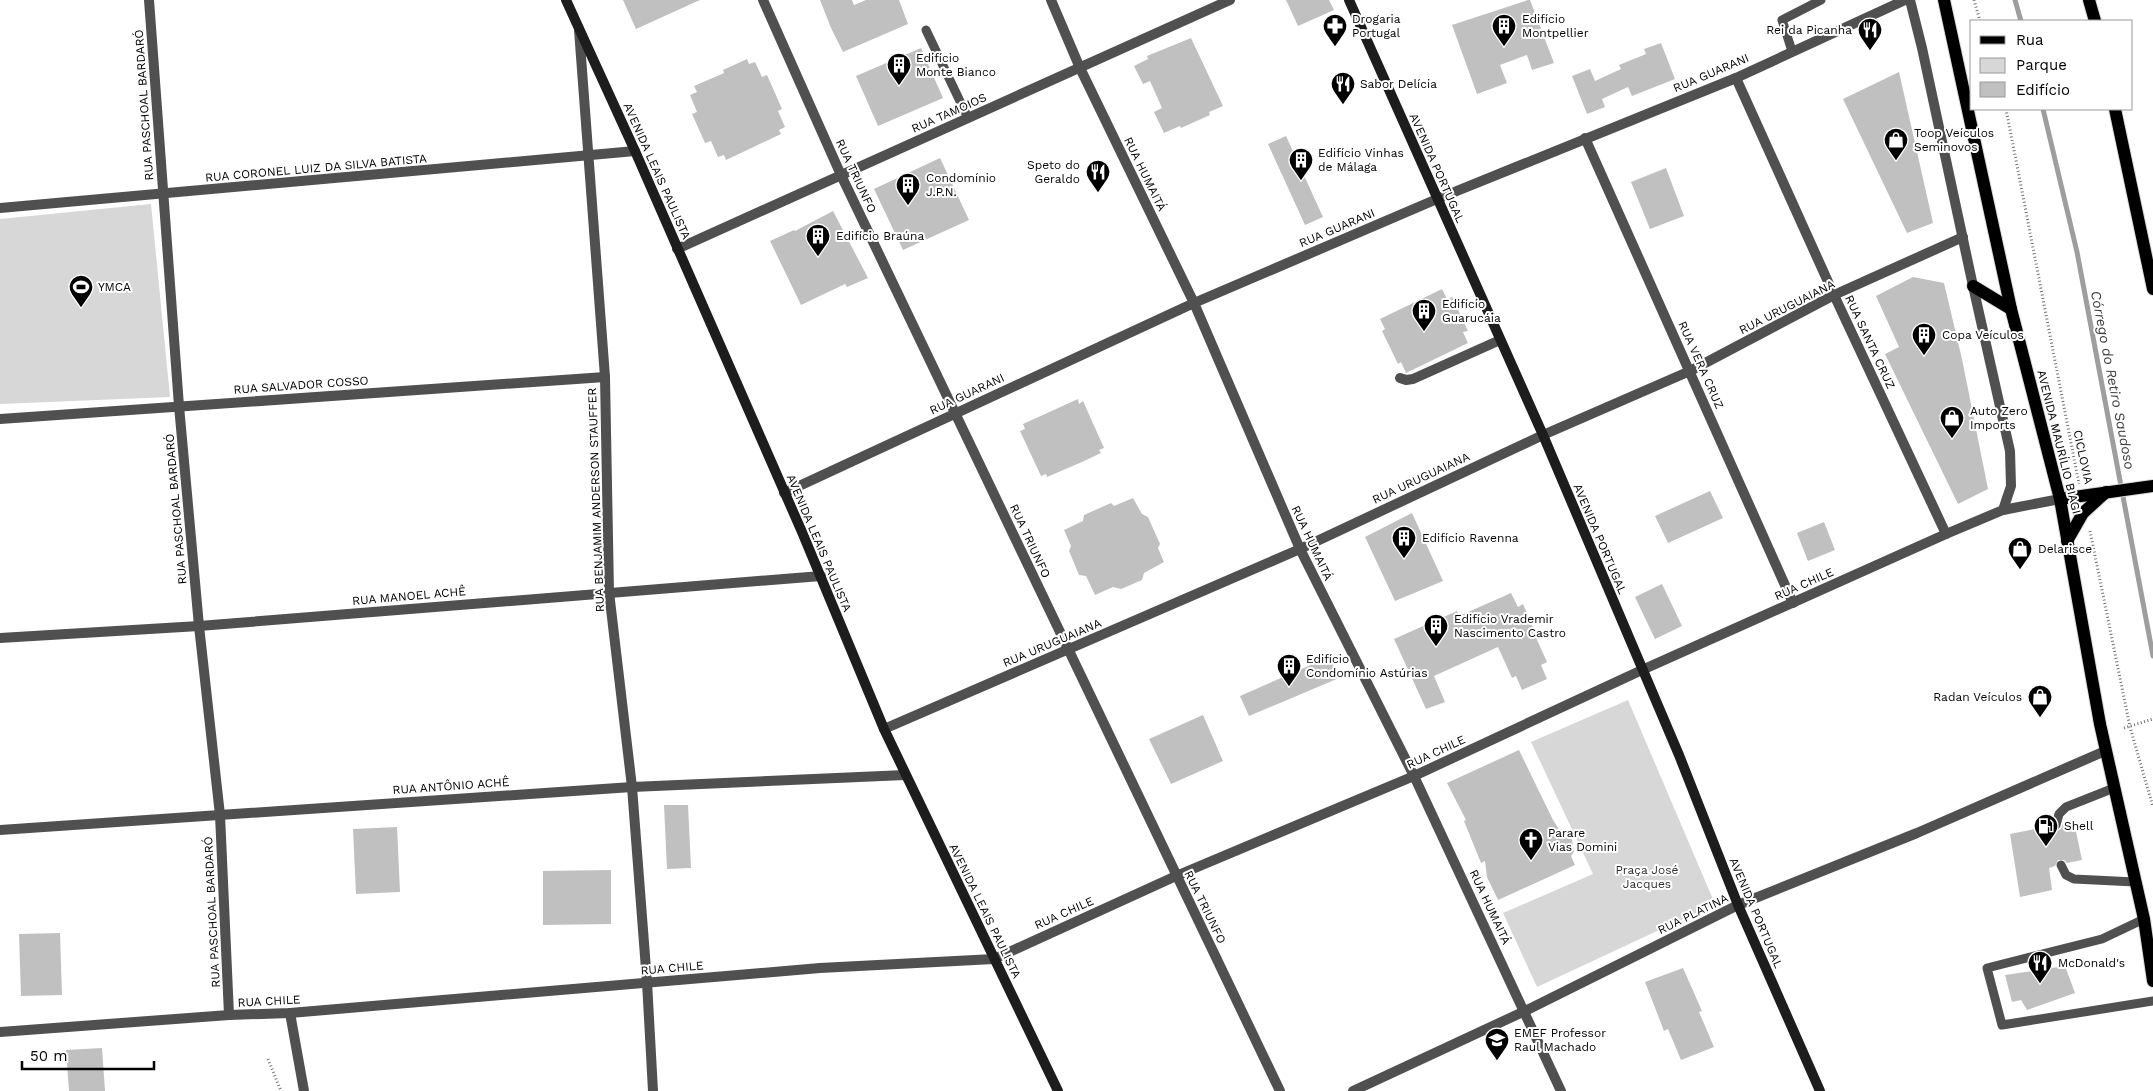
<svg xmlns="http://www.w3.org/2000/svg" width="2153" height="1091" viewBox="0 0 2153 1091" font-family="'Work Sans',sans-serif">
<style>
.green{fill:#d7d7d7}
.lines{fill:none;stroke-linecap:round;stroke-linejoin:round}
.stream{stroke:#9e9e9e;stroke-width:5}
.building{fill:#c0c0c0}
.primary-casing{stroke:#dbdbdb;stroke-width:14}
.path{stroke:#727272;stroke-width:3;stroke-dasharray:1 2.5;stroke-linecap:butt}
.lane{stroke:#505050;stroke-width:9}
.street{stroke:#505050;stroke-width:10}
.secondary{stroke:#1d1d1d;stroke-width:10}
.primary{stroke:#000;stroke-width:12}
.labels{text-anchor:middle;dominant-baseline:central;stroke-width:4;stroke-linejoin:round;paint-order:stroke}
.poi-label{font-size:12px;fill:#000;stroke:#fff;text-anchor:start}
.street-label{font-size:12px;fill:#000;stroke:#fff}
.park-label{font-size:12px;fill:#2e2e2e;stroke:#fff}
.water-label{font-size:14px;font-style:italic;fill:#3f3f3f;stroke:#fff}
</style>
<rect width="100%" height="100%" fill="#fff"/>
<g class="green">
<path d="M151,204L170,397L0,404V219Z"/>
<path d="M1628,700L1715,904L1537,987L1503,913L1593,874L1531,742Z"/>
</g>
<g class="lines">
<g class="stream">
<path d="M2015,0L2021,21"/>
<path d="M2043,109L2077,252L2153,656"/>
</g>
</g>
<g class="building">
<path d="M623,0H700L636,29Z"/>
<path d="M820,0H852L854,5L866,0H899L908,24L843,52L831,28Z"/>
<path d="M1286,0H1329L1334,10L1298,26Z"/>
<path d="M1528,0H1530L1554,63L1532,70L1527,55L1500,65L1507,83L1477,94L1452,25Z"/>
<path d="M1191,38L1223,106L1209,112L1210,115L1181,128L1180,126L1164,133L1154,112L1162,108L1150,81L1143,84L1134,66L1148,59L1147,56Z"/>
<path d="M1661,43L1675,79L1632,96L1628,87L1602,99L1605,107L1587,114L1572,76L1590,69L1595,81L1621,69L1619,65L1646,54L1644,49Z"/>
<path d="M921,48L943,98L878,126L856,76Z"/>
<path d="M747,59L749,64L755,62L762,77L767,75L782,109L778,111L785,127L779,130L781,134L726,160L724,155L718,157L711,141L705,143L692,114L697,112L690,95L697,92L694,86L724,73L723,70Z"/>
<path d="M1899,72L1933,223L1907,233L1843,99Z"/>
<path d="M1286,136L1323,217L1305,225L1268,144Z"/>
<path d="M940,158L969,220L903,250L874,189Z"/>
<path d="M1666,168L1684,216L1650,229L1631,182Z"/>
<path d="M833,211L868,278L847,287L845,284L801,305L770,241L794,230L795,231Z"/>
<path d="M1913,277L1944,283L1962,359L1988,489L1958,504L1885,354L1899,347L1876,296Z"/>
<path d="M1442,289L1447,299L1452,297L1468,331L1463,332L1468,343L1406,373L1401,362L1398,364L1382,331L1385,329L1380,319Z"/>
<path d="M1078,399L1079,404L1083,401L1104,448L1099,450L1101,453L1082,462L1047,477L1046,474L1041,476L1020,431L1025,429L1023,424Z"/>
<path d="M1710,491L1723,518L1668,543L1655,516Z"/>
<path d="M1133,498L1142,514L1148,517L1160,544L1158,548L1164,562L1144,573L1142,580L1121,589L1113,587L1095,595L1086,576L1079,575L1069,551L1071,546L1064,530L1083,521L1084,515L1111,503L1114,506Z"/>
<path d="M1412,513L1443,581L1395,601L1365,537Z"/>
<path d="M1824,522L1835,550L1808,561L1797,533Z"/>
<path d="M1662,584L1682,626L1655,639L1635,597Z"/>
<path d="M1511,593L1518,607L1523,604L1534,630L1533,631L1547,662L1541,665L1547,679L1522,690L1516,676L1512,678L1498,647L1434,676L1445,702L1426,709L1394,639L1457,611L1459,616Z"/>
<path d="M1329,657L1339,678L1249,716L1240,696Z"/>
<path d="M1203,715L1223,761L1171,784L1149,739Z"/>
<path d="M1519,750L1553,820L1559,829L1564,830L1572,840L1574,852L1571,856L1575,865L1498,900L1487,877L1485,861L1481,863L1464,821L1466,820L1447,783Z"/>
<path d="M664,805H688L691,868L667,869Z"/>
<path d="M2074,822L2082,860L2067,863L2064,860H2058L2055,866L2049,868L2052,890L2020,897L2010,834L2050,826L2052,830L2057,831L2061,829L2063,824Z"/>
<path d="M397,827L400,892L356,894L353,829Z"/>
<path d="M611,870V924L543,925V871Z"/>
<path d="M60,933L62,995L21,996L19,934Z"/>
<path d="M2065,966L2075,993L2027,1010L2021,1000L2012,1002L2005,975Z"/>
<path d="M1683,968L1702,1011L1699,1012L1714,1047L1681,1060L1668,1029L1664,1031L1645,982Z"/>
<path d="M102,1048L105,1091H69L66,1050Z"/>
</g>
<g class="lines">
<defs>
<g id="primary">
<path d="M1944,0L2011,309L2060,499L2100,724L2144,919L2153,981"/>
<path d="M2089,0L2095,21"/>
<path d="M2115,109L2153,289"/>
<path d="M1973,286L2011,309"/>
<path d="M2060,499L2153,486"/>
<path d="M2067,541L2083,513L2106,492"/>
</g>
</defs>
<use href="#primary" class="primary-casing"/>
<g class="path">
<path d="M1974,0L1980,21"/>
<path d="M2006,109L2079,484"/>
<path d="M2090,531L2130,727L2153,807"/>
<path d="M2124,728L2153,719"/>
<path d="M268,1059L281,1091"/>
</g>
<g class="lane">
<path d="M926,30L968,118"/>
<path d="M1792,51L1782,20L1821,0"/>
<path d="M2056,825L2059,814L2066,807L2114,788"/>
<path d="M2061,865L2066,875L2074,879L2135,882"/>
<path d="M2144,919L2102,939L1987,968L2002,1025L2153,1001"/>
</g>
<g class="street">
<path d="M149,0L179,406L199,626L220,815L229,1015"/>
<path d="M763,0L841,175L1280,1091"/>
<path d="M1051,0L1080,68L1194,303L1300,549L1414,776L1561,1091"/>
<path d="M1910,0L1922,48L1973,286L2010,451L2011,486L2003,510"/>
<path d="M579,30L605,377L609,592L632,787L647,982L653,1091"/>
<path d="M1736,78L1834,295L1946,534"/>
<path d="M1585,138L1793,603"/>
<path d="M0,208L635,151"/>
<path d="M677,249L1230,0"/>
<path d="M1400,378L1406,380L1413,379L1500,340"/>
<path d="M0,419L605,377"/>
<path d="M784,493L1194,303L1437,199L1736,78L1905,0"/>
<path d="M0,638L199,626L821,576"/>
<path d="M884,729L1300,549L1543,435L1690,371L1834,295L1963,237"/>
<path d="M0,830L632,787L905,775"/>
<path d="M290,1013L304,1091"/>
<path d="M0,1032L229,1015L290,1013L820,968L994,959L1176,876L1414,776L1642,670L1946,534L2003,510L2060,499"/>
<path d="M1353,1091L1525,1011L1738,905L1917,833L2105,751"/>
</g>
<g class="secondary">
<path d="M566,0L635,151L802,532L884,729L1058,1091"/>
<path d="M1349,0L1543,435L1679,755L1738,905L1820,1091"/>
</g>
<use href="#primary" class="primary"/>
</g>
<defs>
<symbol id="pharmacy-pin" viewBox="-11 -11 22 30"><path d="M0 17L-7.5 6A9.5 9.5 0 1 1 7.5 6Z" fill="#000" stroke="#fff"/><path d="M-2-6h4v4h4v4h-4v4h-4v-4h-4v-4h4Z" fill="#fff"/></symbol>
<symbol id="building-pin" viewBox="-11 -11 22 30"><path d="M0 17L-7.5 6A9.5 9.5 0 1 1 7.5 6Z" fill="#000" stroke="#fff"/><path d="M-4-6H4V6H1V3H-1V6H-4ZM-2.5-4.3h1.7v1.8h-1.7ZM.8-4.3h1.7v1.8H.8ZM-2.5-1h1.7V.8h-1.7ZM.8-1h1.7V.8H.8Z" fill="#fff"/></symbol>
<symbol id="restaurant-pin" viewBox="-11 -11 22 30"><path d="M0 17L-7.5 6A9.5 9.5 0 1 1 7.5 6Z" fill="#000" stroke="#fff"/><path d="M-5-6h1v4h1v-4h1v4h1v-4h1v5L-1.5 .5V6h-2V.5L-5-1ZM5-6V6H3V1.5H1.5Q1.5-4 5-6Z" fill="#fff"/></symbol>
<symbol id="shop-pin" viewBox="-11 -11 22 30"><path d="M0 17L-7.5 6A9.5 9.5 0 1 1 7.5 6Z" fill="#000" stroke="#fff"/><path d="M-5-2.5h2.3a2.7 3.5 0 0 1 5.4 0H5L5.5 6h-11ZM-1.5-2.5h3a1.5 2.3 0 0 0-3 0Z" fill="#fff"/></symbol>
<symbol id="stadium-pin" viewBox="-11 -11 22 30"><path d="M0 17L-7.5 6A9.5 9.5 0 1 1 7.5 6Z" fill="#000" stroke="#fff"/><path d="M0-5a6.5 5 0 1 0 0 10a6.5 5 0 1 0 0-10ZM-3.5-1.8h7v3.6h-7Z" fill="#fff"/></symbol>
<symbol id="fuel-pin" viewBox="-11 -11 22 30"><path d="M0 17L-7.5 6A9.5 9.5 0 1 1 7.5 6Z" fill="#000" stroke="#fff"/><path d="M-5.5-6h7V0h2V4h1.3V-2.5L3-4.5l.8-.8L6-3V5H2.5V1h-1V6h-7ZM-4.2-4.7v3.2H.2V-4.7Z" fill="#fff"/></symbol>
<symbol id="church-pin" viewBox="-11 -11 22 30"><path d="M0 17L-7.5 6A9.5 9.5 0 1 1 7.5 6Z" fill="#000" stroke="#fff"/><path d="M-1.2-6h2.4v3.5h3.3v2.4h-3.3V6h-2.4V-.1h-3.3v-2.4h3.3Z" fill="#fff"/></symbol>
<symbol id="school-pin" viewBox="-11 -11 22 30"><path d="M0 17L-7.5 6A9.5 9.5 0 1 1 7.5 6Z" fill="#000" stroke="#fff"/><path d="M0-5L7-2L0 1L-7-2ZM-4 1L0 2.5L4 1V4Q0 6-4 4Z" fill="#fff"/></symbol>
</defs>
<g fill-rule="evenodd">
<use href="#pharmacy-pin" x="1321" y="12" width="28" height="38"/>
<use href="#building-pin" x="1490" y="12" width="28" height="38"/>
<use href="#restaurant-pin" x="1856" y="16" width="28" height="38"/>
<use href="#building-pin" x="885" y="51" width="28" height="38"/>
<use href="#restaurant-pin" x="1329" y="70" width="28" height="38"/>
<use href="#shop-pin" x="1882" y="126" width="28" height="38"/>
<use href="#building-pin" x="1287" y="146" width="28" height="38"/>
<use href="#restaurant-pin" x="1084" y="158" width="28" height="38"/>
<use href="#building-pin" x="894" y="171" width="28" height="38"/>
<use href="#building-pin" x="804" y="222" width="28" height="38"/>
<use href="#stadium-pin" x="67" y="273" width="28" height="38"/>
<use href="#building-pin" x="1410" y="297" width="28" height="38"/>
<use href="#building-pin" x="1910" y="321" width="28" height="38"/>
<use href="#shop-pin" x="1938" y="404" width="28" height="38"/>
<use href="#building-pin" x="1390" y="524" width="28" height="38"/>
<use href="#shop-pin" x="2006" y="535" width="28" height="38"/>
<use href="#building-pin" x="1422" y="612" width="28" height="38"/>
<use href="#building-pin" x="1275" y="652" width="28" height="38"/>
<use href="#shop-pin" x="2026" y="683" width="28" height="38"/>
<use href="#fuel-pin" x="2032" y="812" width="28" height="38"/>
<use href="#church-pin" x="1517" y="826" width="28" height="38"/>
<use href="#restaurant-pin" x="2026" y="949" width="28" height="38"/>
<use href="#school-pin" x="1483" y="1026" width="28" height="38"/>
</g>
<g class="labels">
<g class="poi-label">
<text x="1352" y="19">Drogaria<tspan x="1352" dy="14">Portugal</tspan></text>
<text x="1522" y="19">Edifício<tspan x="1522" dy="14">Montpellier</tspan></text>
<text x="1852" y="30" text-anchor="end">Rei da Picanha</text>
<text x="916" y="58">Edifício<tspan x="916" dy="14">Monte Bianco</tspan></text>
<text x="1360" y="84">Sabor Delícia</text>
<text x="1914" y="133">Toop Veículos<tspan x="1914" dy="14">Seminovos</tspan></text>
<text x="1318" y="153">Edifício Vinhas<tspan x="1318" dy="14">de Málaga</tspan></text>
<text x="1080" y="165" text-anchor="end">Speto do<tspan x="1080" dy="14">Geraldo</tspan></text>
<text x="926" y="178">Condomínio<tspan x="926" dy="14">J.P.N.</tspan></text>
<text x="836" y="236">Edifício Braúna</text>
<text x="98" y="287">YMCA</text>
<text x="1442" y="304">Edifício<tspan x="1442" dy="14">Guarucáia</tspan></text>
<text x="1942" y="335">Copa Veículos</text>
<text x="1970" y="411">Auto Zero<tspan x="1970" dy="14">Imports</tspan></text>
<text x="1422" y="538">Edifício Ravenna</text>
<text x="2038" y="549">Delarisce</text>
<text x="1454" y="619">Edifício Vrademir<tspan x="1454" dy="14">Nascimento Castro</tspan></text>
<text x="1306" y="659">Edifício<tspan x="1306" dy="14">Condomínio Astúrias</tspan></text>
<text x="2022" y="697" text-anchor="end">Radan Veículos</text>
<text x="2064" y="826">Shell</text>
<text x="1548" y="833">Parare<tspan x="1548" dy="14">Vias Domini</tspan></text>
<text x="2058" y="963">McDonald's</text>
<text x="1514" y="1033">EMEF Professor<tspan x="1514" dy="14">Raul Machado</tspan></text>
</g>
<g class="street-label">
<text transform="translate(1711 73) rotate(-23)">RUA GUARANI</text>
<text transform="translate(144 105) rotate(-94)">RUA PASCHOAL BARDARÓ</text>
<text transform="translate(949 113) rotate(-24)">RUA TAMOIOS</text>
<text transform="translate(316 168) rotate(-5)">RUA CORONEL LUIZ DA SILVA BATISTA</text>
<text transform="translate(1437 168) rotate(66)">AVENIDA PORTUGAL</text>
<text transform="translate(657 171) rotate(66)">AVENIDA LEAIS PAULISTA</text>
<text transform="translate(1145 174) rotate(64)">RUA HUMAITÁ</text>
<text transform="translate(856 176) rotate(65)">RUA TRIUNFO</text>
<text transform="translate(1337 228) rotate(-23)">RUA GUARANI</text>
<text transform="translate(1787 307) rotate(-27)">RUA URUGUAIANA</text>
<text transform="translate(1870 342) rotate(65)">RUA SANTA CRUZ</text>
<text transform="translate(1701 365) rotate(66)">RUA VERA CRUZ</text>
<text transform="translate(301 385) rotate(-4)">RUA SALVADOR COSSO</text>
<text transform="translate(967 394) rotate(-25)">RUA GUARANI</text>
<text transform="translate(2059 442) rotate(76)">AVENIDA MAURÍLIO BIAGI</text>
<text transform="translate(2083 457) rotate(78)">CICLOVIA</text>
<text transform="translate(1421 478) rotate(-25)">RUA URUGUAIANA</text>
<text transform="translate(596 500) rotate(-92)">RUA BENJAMIM ANDERSON STAUFFER</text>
<text transform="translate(176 509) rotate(-95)">RUA PASCHOAL BARDARÓ</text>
<text transform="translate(1600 539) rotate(67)">AVENIDA PORTUGAL</text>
<text transform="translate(1030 541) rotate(65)">RUA TRIUNFO</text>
<text transform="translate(819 543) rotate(67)">AVENIDA LEAIS PAULISTA</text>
<text transform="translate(1312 543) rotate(65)">RUA HUMAITÁ</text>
<text transform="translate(1804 584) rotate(-24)">RUA CHILE</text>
<text transform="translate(409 596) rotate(-5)">RUA MANOEL ACHÊ</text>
<text transform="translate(1052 643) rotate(-23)">RUA URUGUAIANA</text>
<text transform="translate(1436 752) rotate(-25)">RUA CHILE</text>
<text transform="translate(451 786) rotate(-4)">RUA ANTÔNIO ACHÊ</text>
<text transform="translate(1205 907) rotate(64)">RUA TRIUNFO</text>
<text transform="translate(1490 907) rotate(65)">RUA HUMAITÁ</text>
<text transform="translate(985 911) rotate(64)">AVENIDA LEAIS PAULISTA</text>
<text transform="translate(212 912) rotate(-93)">RUA PASCHOAL BARDARÓ</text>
<text transform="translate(1064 913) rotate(-24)">RUA CHILE</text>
<text transform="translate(1756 913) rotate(67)">AVENIDA PORTUGAL</text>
<text transform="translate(1693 914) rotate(-26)">RUA PLATINA</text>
<text transform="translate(672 968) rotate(-5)">RUA CHILE</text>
<text transform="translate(269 1001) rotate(-3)">RUA CHILE</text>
</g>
<g class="park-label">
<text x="1647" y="870">Praça José<tspan x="1647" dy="14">Jacques</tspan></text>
</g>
<g class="water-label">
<text transform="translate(2113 380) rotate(79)">Córrego do Retiro Saudoso</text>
</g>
</g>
<rect x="1970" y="20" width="162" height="90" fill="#ffffff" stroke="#999999"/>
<rect x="1980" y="36" width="25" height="8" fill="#000000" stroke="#999999"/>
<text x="2016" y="45" font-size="15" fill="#000000">Rua</text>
<rect x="1980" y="58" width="25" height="15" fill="#d7d7d7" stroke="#999999"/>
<text x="2016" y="70" font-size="15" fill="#000000">Parque</text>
<rect x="1980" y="82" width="25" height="15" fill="#c0c0c0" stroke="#999999"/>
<text x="2016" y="95" font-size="15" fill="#000000">Edifício</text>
<path d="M22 1061v8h132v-8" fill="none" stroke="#000000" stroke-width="2.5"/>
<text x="30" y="1061" font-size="15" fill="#000000" stroke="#ffffff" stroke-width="4" paint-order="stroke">50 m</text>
</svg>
